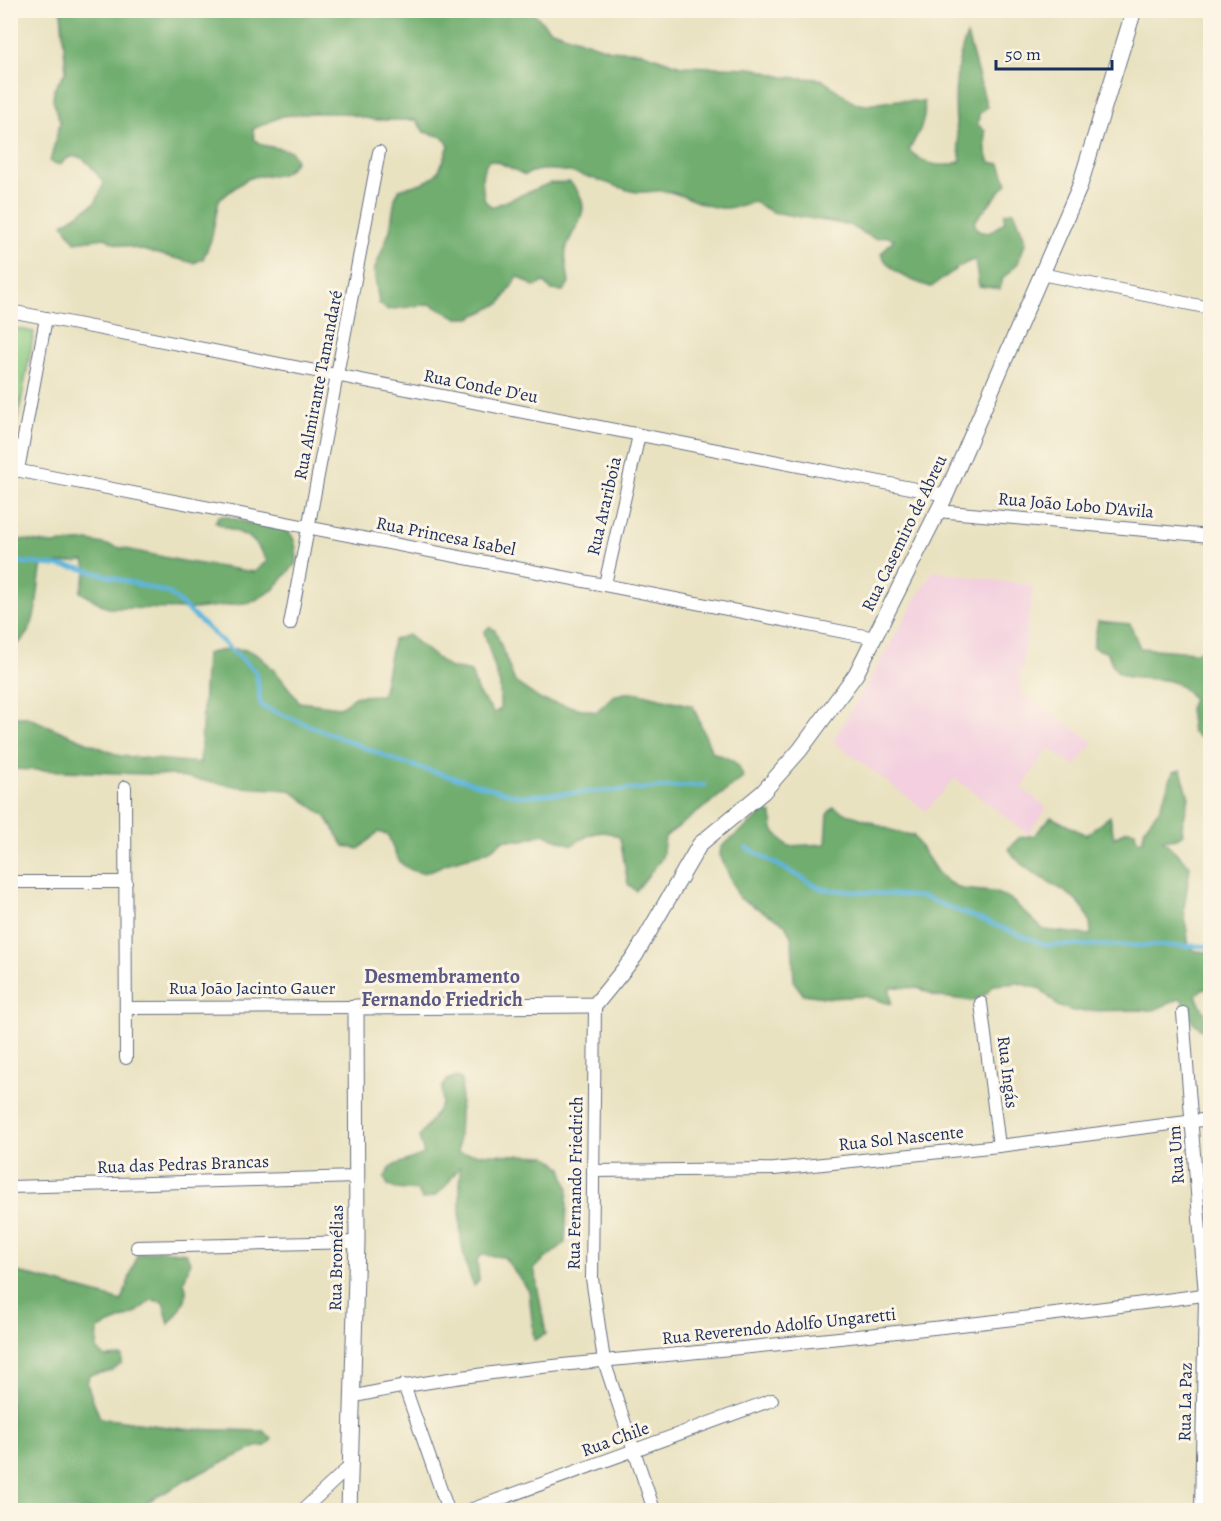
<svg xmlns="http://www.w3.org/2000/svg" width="1221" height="1521" viewBox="0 0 1221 1521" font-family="Alegreya,serif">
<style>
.built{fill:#f3cfdf}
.green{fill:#8bc980;stroke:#537c6f;stroke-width:1.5}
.forest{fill:#70ad6e;stroke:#466e66;stroke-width:1.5}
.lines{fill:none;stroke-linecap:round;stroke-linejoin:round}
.stream{stroke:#5fb5dc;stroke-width:4.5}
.minor-casing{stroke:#636e81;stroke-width:14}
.tertiary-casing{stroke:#636e81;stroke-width:17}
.minor{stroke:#fff;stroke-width:12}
.tertiary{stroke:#fff;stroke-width:15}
.labels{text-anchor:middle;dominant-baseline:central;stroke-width:6;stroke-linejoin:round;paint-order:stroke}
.street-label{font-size:18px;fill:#1b2f5e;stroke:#fcf5e5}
.neighbourhood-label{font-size:20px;font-weight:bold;fill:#5a5985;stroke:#fcf5e5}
</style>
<rect width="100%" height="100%" fill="#fcf5e5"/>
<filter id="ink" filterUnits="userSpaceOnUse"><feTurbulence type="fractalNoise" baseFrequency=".0167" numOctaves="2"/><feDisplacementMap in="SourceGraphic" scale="12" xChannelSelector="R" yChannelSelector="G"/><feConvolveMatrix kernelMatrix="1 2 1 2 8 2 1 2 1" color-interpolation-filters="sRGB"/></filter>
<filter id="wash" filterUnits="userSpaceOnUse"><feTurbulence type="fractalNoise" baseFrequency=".008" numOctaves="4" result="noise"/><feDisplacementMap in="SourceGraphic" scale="24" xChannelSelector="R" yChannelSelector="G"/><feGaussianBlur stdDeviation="1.35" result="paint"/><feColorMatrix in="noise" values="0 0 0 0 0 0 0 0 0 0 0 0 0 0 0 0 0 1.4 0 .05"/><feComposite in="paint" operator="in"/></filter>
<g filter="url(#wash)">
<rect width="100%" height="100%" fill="#e9e2c1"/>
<path class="built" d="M933,571L1033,586L1019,691L1094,742L1075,766L1048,748L1022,788L1047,808L1028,834L955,778L926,811L833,741Z"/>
<path class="green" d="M10,327L34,332L11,455L10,454Z"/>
<g class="forest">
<path d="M61,11H532L549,29L610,50L641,52L681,66L753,68L783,77L821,79L855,103L866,105L897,100L924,102C927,121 918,134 909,150C923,164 942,170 961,161C954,122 951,73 967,35L987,107L979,114L978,125L985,131L986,152L990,162L1000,164L1007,183L974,222L978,231L988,233L1004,223L1005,213L1014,211L1026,241L1018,263L1003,278L1000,289L979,286L975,260C960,263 946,278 931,287C911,281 891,273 881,254L894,239L885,236L875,239L849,225L772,212L754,202C745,204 735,207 727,208C706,210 684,193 664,191C653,190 642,194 631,191C603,183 552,159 525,175L498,162L489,160C479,173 482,185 485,201L492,207L550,183L570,182C598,211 573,223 566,250C564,259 568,273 569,283L563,291L551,290L544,282L535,287L518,276L501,303L470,318H458L430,304L387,310L379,303L374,271L390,230L395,198L400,189C437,179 436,181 449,145L443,137L424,132L416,120H374L344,113H313L282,116L253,129L254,139L262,145L291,151L296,160C281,184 271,171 250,178C240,182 228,194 219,200L211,240L203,259L194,263L114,243L105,238L75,242L63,224L95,203L104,183C92,168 79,143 60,165L50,162L60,122L53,100L54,89L66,71Z"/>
<path d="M219,516C231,515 240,521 251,524C284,531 296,522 297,562L273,590L252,602L195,609L108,608L80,592L87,571L84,561L42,565C35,596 41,631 11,649V538L52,544L89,541L182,561L254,572L267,561C249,528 244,538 215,522Z"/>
<path d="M1098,621L1130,624L1140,648L1196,652L1210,649V744L1192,732L1189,709L1193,698C1186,691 1180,684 1170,681C1141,673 1118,690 1108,653L1093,647Z"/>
<path d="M489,627L495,630L515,682L541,700L596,712L613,696L625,693H639L693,706L712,752C727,758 740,760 743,778L665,837L662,858L636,891L628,884L620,838C603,826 587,835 572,845L543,834L524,840H503C487,857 468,855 448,863C432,869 424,879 406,867C396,861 392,845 388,835L378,832L359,849L344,846L326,817L290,790L241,787L170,775L11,769V717H27L120,756L200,763L206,654C218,651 236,646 249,651C267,657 288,687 299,702L340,707L356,696L382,695L393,640L408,635L448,667L471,672L478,693L494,713L500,709V685L484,632Z"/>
<path d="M1181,770L1189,798L1182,826L1183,834L1177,838L1163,840L1190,866L1184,909L1189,947L1195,951L1210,952V988L1201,990L1196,996L1206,1016L1202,1030L1190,1019L1181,998L1154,1010L1072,1011L1058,1006L1041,989L1018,983L994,985L985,995L972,1001L934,996L920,988L890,987L891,1004L864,996L831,998L803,994L794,982L792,939L785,924L739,898L720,855L721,847L765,812L772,814L773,830L788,846L826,844L828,813L834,807C847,816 858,816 871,822C886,828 896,833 913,835L937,872L948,882L961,889L993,892L1009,898L1044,930L1091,935C1092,894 1050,888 1024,866C1018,861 1013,855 1008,849L1019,838L1035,835L1051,817L1086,835L1110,816L1114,838L1127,830L1135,831L1136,838L1142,842L1145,827L1160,808L1173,772Z"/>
<path d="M457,1077L462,1080L458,1153L547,1156L562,1168L568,1187L565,1243L534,1268L546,1334L534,1340L529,1291L504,1257L482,1255L477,1260L479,1281L474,1286C455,1245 461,1210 460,1167C449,1179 442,1199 422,1199L418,1191L396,1189L388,1185L384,1178L392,1166L424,1154L419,1137L442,1104V1088L447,1080Z"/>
<path d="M161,1250L186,1253L190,1262L184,1282C191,1298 180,1311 169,1324L163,1302L151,1300L136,1313L98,1329L97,1350L105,1357L122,1356V1363L111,1371L89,1375L87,1384L100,1418L183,1429L264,1431L272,1439L266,1446L256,1447L196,1475L133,1510H11V1270L122,1301L137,1255Z"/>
</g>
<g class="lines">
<g class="stream">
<path d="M10,561L79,568L169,593L256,672L261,706L400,762L518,796L705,785"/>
<path d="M747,848L822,889L923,897L1046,945L1210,946"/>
</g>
</g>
</g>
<g filter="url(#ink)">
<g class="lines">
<defs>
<g id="minor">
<path d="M1041,274L1210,308"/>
<path d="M10,311L946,495"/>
<path d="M10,469L875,638"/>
<path d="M18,470L46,318"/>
<path d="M938,511L1210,536"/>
<path d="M605,584L639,435"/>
<path d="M290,624L379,152"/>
<path d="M125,787L126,1058"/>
<path d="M10,882H126"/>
<path d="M981,1003L999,1146"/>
<path d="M595,1005L592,1278L604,1361L654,1510"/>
<path d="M126,1008L356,1007"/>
<path d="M1183,1013L1205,1295L1201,1510"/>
<path d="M593,1171L774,1169L999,1146L1210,1119"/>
<path d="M10,1187L356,1177"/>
<path d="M137,1247L357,1242"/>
<path d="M404,1385L448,1510"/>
<path d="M351,1397C472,1370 597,1362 720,1350C884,1334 1047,1317 1210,1294"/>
<path d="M303,1510L349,1467"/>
<path d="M470,1510L772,1400"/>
</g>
<path id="tertiary" d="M349,1510L357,1242L356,1007L595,1005L635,956L700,844L763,792L800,750L856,674L946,495L1079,188L1134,10"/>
</defs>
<use href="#minor" class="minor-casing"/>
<use href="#tertiary" class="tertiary-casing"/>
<use href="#minor" class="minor"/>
<use href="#tertiary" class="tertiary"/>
</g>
</g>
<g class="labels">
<g class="street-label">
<text transform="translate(318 385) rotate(-79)">Rua Almirante Tamandaré</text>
<text transform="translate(481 386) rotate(11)">Rua Conde D'eu</text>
<text transform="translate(1076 505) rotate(5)">Rua João Lobo D'Avila</text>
<text transform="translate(604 506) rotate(-77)">Rua Arariboia</text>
<text transform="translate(904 533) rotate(-64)">Rua Casemiro de Abreu</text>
<text transform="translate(446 536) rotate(11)">Rua Princesa Isabel</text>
<text x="252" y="988">Rua João Jacinto Gauer</text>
<text transform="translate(1008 1072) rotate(83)">Rua Ingás</text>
<text transform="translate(901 1138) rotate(-6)">Rua Sol Nascente</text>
<text transform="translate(1176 1155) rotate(-94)">Rua Um</text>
<text transform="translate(183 1164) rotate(-2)">Rua das Pedras Brancas</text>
<text transform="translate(575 1183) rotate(-89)">Rua Fernando Friedrich</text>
<text transform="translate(336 1258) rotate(-89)">Rua Bromélias</text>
<text transform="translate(779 1326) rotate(-6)">Rua Reverendo Adolfo Ungaretti</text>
<text transform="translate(1185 1402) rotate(-89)">Rua La Paz</text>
<text transform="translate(615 1439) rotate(-20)">Rua Chile</text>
</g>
<g class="neighbourhood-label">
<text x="442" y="976">Desmembramento<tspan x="442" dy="23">Fernando Friedrich</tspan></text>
</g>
</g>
<rect width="1221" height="1521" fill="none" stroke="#fcf5e5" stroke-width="36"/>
<path d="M996 60v9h116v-9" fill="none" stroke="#1b2f5e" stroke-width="3"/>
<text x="1005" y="60" font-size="18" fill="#1b2f5e" stroke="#fcf5e5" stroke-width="4.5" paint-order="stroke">50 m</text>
</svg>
